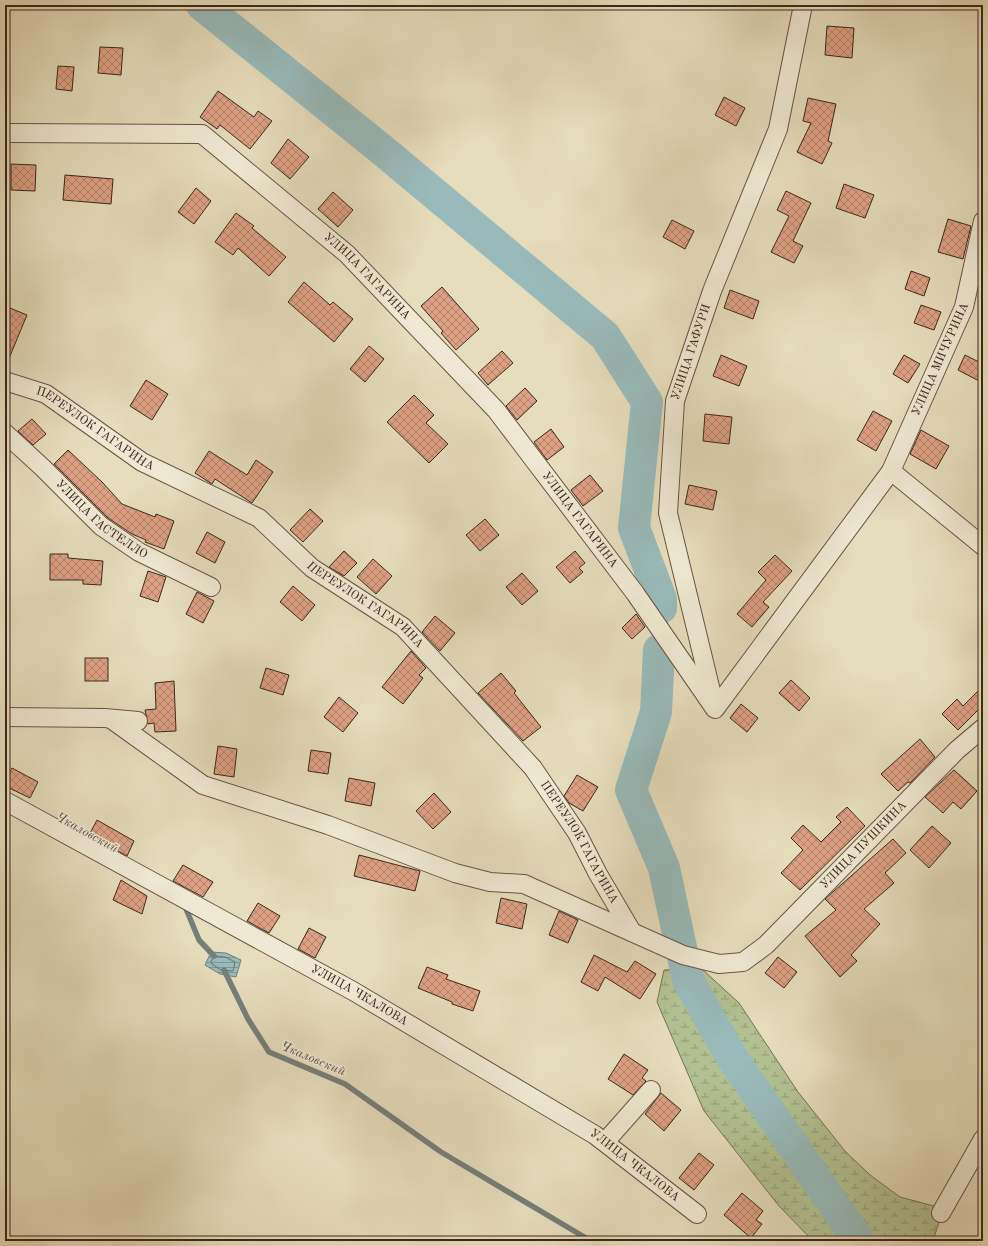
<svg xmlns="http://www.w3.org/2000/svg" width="988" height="1246" viewBox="0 0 988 1246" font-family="'Old Standard TT',serif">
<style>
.wetland{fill:url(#wetland-marsh);stroke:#787456}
.water{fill:url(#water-rules);stroke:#757f7a}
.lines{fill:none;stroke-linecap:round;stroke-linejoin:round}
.shore{stroke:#6c706a;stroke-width:1}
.stream{stroke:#757f7a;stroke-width:5.5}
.river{stroke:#99baba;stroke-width:32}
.building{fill:url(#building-cross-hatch);stroke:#3e261b}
.street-casing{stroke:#685443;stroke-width:20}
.street{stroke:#efe9d3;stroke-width:18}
.labels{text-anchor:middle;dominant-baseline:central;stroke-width:3;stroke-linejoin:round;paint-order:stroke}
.street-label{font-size:12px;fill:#3e261b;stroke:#efe9d3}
.water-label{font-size:13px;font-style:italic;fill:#554b43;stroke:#efe9d3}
</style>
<defs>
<pattern id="wetland-marsh" width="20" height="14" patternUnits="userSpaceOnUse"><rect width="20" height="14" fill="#b3c192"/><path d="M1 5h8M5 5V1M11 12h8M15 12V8" fill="none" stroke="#939d76"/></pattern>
<pattern id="water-rules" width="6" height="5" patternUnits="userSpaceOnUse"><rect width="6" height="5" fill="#99baba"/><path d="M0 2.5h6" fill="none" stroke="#7e9796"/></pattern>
<pattern id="building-cross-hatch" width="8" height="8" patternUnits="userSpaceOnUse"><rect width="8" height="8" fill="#dda184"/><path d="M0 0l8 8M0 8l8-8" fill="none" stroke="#b5836b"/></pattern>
</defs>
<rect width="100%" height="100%" fill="#e6ddbc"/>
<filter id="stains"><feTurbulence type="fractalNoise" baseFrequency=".005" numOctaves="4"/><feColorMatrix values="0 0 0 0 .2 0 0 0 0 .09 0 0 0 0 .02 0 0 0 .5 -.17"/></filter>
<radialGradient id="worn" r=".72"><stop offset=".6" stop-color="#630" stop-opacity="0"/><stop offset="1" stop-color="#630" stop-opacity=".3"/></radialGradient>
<path class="wetland" d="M680,969H702L739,1003L798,1092L845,1151L870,1175L900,1197L934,1206L939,1222L933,1241H813L779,1206L704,1111L657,1002L664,970Z"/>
<path class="water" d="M211,952L226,953L241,960L236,977L220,974L205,965Z"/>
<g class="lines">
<path class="shore" d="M215,956L225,957L235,962L233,971L221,970L212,964L211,962Z"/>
<g class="stream">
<path d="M184,904L199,940L214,956"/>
<path d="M224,970L248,1019L269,1052L345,1084L441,1152L591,1241"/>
</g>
<g class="river">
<path d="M202,5L381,149L605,336L647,402L634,528L661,599V608"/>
<path d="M659,650L656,712L631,790L664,868L688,980L733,1059L859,1241"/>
</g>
</g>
<g class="building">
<path d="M827,26L854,28L852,58L825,55Z"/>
<path d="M100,47L123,48L121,75L98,73Z"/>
<path d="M58,66L74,67L72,91L56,89Z"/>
<path d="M218,91L254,117L258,111L272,121L250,149L220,125L217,129L200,117Z"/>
<path d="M724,97L745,108L736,126L715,115Z"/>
<path d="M808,98L836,104L828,141L832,143L822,164L797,152L811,123L803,121Z"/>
<path d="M288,139L309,157L290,179L271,163Z"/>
<path d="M11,164L36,165L35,191L11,190Z"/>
<path d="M65,175L113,179L111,204L63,200Z"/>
<path d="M844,184L874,195L865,218L836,208Z"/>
<path d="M196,188L211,201L194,224L178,212Z"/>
<path d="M786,191L811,203L793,241L803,246L794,263L771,252L789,216L777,210Z"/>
<path d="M333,192L353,210L338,227L318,209Z"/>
<path d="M236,213L254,226L252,228L286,257L269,276L238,248L233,255L215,242Z"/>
<path d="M948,219L971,226L963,259L938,252Z"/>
<path d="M672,220L694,231L685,249L663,237Z"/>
<path d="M911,271L930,278L924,296L905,289Z"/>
<path d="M304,282L330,305L333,302L353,319L334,342L288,302Z"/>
<path d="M442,287L479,329L456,350L441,333L443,331L421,306Z"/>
<path d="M730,290L759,301L753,319L724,308Z"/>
<path d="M921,305L941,312L934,330L914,323Z"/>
<path d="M5,306L27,315L5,368Z"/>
<path d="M369,346L384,359L365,382L350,369Z"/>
<path d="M502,351L513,363L488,385L478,373Z"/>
<path d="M721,355L747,366L739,386L713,376Z"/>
<path d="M904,355L920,364L908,383L893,374Z"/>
<path d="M965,355L983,364V383L958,370Z"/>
<path d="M146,380L168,394L152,420L130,406Z"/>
<path d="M525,388L537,401L517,420L506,406Z"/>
<path d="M414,395L434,415L426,423L448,444L429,463L387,422Z"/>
<path d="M873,411L892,421L876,451L857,440Z"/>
<path d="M705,414L732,417L729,444L703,441Z"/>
<path d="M32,419L46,434L33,445L18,431Z"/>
<path d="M551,429L564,447L547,460L534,442Z"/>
<path d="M921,430L949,446L936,469L910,454Z"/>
<path d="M68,450L102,482L122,504L155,517L156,514L174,521L164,549L145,542L146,540L132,534L108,518L54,464Z"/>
<path d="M209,451L247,475L256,460L273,472L252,503L215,479L212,484L195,473Z"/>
<path d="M590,475L603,491L583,506L571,490Z"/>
<path d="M689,485L717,491L713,510L685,504Z"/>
<path d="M310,509L323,521L303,542L290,530Z"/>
<path d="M485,519L499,535L480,551L466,535Z"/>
<path d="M207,532L225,542L215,563L196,553Z"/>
<path d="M344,551L357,563L344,576L329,567Z"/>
<path d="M575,551L585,563L579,568L583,572L570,583L556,567Z"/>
<path d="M50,554H68V558L103,561L101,585L83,584V580H50Z"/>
<path d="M775,555L792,571L763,602L769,607L752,627L737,614L766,580L758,572Z"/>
<path d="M373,559L392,576L376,594L357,577Z"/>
<path d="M148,571L166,577L158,602L140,596Z"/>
<path d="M522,573L538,591L522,605L506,587Z"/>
<path d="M293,586L315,605L302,621L280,602Z"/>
<path d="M197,592L214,601L203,623L186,614Z"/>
<path d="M636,614L645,627L632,639L622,628Z"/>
<path d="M435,616L455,633L440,651L422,632Z"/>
<path d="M411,651L426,668L419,675L423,678L403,704L382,687Z"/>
<rect x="85" y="658" width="23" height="23"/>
<path d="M266,668L289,675L283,695L260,688Z"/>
<path d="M501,673L516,691L514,693L541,727L523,741L478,693Z"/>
<path d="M791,680L810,698L799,711L779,693Z"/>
<path d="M174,681L176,731L155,732L154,723L148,724L145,710L156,709L155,683Z"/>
<path d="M983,686V705L958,730L942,714L957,699L963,706Z"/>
<path d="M339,697L358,713L343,732L324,717Z"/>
<path d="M741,704L758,718L747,732L730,718Z"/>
<path d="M920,739L935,757L910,783L908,782L898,791L881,774Z"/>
<path d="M218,746L237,749L234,777L214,774Z"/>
<path d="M311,750L331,753L328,774L308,771Z"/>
<path d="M12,768L38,782L30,798L5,786V780Z"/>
<path d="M954,770L977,791L961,809L953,802L943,813L925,797Z"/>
<path d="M577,775L598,787L583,811L569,803L564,796Z"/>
<path d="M349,778L375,783L371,806L345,801Z"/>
<path d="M434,793L451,812L433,829L416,811Z"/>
<path d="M847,807L865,826L800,890L781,873L803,850L791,838L803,825L821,842L841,822L836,817Z"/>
<path d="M97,820L134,841L127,856L89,835Z"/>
<path d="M932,826L951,843L929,868L910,850Z"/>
<path d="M893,839L906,853L885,873L894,883L864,909L880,924L851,955L857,961L840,977L805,936L836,910L825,899Z"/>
<path d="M359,855L420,871L415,891L354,876Z"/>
<path d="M183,865L213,882L203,897L173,881Z"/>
<path d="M121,880L147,896L142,914L113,900Z"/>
<path d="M501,898L527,904L522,929L496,923Z"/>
<path d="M258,903L280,916L269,933L247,921Z"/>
<path d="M559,911L578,920L568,943L549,935Z"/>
<path d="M309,928L326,937L315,958L298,949Z"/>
<path d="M594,955L627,972L635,961L656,974L640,999L605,977L598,991L581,982Z"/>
<path d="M778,957L797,972L784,988L765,973Z"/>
<path d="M427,967L448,975L446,979L480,991L473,1011L452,1004V1002L418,988Z"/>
<path d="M624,1054L648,1070L642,1078L646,1081L633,1095L608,1079Z"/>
<path d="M661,1093L681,1110L664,1131L645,1114Z"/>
<path d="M699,1153L714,1165L694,1190L679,1178Z"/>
<path d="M742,1193L763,1211L756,1220L762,1224L751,1238L724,1215Z"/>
</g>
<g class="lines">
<defs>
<g id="street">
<path id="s1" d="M5,133L202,134L347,254L496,410L635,593L715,709L891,471L964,307L983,221"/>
<path id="s2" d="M5,381L46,394L142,462L259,518L312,568L403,627L533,768L577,833L598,874L632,932"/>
<path id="s3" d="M5,433L43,468L101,526L139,552L211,587"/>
<path d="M891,471L983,546"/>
<path id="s4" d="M713,699L668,513L675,401L712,291L778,129L803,5"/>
<path d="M5,717L105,718L138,721"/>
<path id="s5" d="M111,719L203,785L328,825L455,873L490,882L524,884L683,955L719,964L743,962L766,945L957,750L983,728"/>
<path id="s6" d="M5,801L353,991L595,1135L697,1214"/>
<path d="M605,1142L651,1090"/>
<path d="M941,1213L983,1139"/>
</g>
</defs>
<use href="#street" class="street-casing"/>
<use href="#street" class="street"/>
</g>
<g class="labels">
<g class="street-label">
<text stroke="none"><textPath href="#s1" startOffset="415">УЛИЦА ГАГАРИНА</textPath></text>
<text stroke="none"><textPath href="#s4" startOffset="355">УЛИЦА ГАФУРИ</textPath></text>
<text stroke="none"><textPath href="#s1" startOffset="1390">УЛИЦА МИЧУРИНА</textPath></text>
<text stroke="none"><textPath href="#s2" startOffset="103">ПЕРЕУЛОК ГАГАРИНА</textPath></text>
<text stroke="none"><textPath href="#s3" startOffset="130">УЛИЦА ГАСТЕЛЛО</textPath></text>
<text stroke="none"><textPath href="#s1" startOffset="739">УЛИЦА ГАГАРИНА</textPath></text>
<text stroke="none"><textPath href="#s2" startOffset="428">ПЕРЕУЛОК ГАГАРИНА</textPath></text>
<text stroke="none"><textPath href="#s2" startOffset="751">ПЕРЕУЛОК ГАГАРИНА</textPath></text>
<text stroke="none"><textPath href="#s5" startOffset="854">УЛИЦА ПУШКИНА</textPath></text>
<text stroke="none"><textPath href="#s6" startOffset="404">УЛИЦА ЧКАЛОВА</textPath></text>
<text stroke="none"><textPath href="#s6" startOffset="728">УЛИЦА ЧКАЛОВА</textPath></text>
</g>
<g class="water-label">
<text transform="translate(87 833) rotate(29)">Чкаловский</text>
<text transform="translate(313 1059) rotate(23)">Чкаловский</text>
</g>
</g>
<rect width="988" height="1246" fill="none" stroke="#e6ddbc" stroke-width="20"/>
<rect x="6" y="6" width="976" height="1234" fill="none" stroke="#3e261b" stroke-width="2"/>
<rect x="10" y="10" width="968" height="1226" fill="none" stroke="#3e261b"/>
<rect width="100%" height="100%" filter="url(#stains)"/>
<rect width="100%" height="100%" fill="url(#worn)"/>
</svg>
